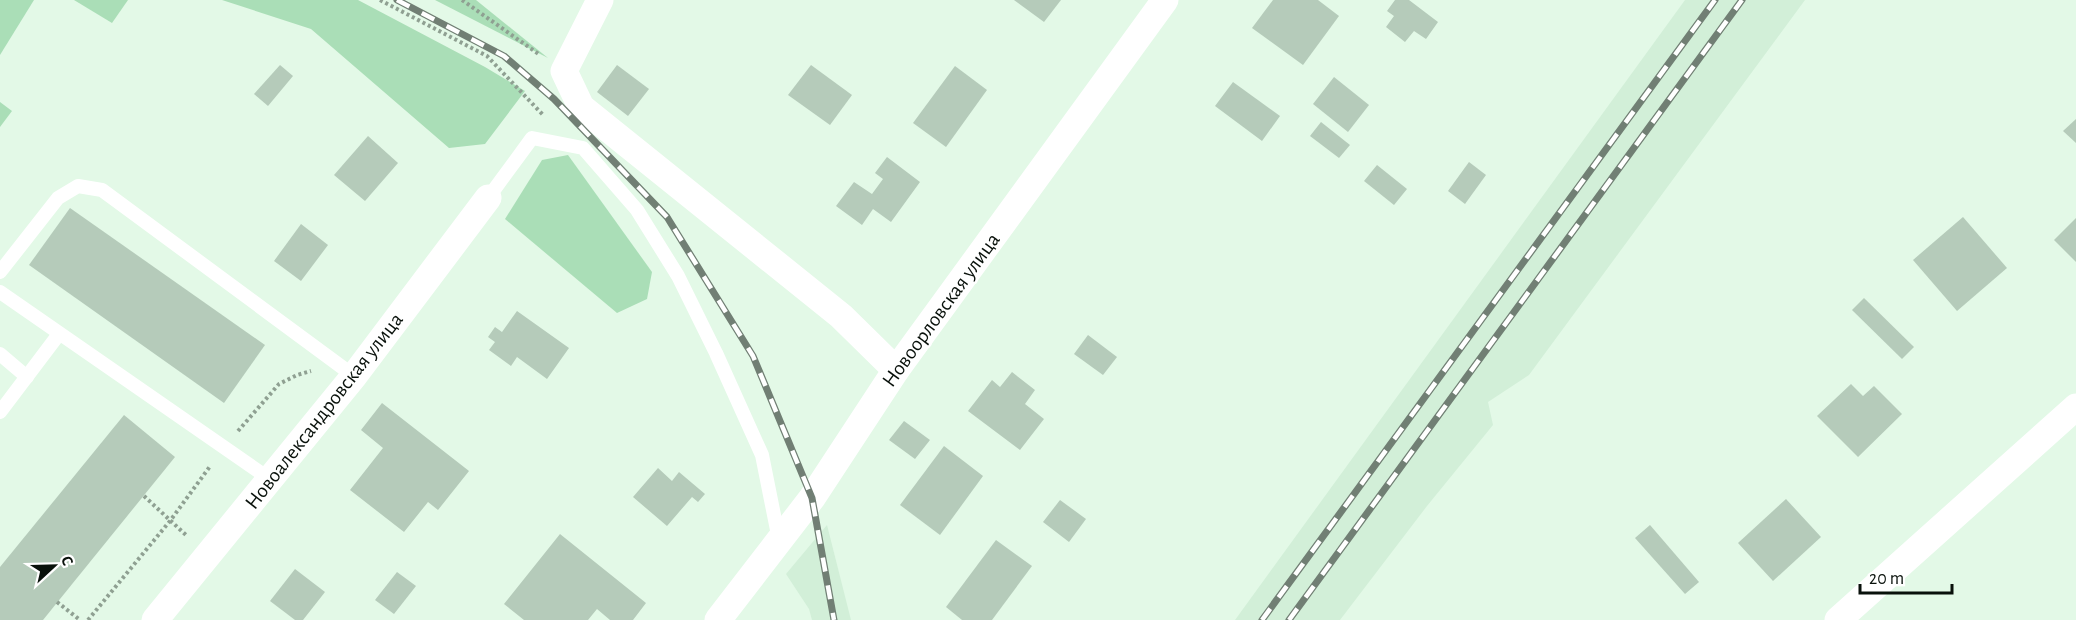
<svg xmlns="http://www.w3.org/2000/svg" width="2076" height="620" viewBox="0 0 2076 620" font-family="'Alegreya Sans',sans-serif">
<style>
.built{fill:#d2efd8}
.green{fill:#aadeb7}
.building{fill:#b5cbba}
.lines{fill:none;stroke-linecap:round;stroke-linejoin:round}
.path{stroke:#8fa092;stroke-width:4;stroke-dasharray:3 3;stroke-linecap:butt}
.service{stroke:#fff;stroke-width:14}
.minor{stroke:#fff;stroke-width:27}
.rail-casing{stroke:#717f74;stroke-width:7}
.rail{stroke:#fff;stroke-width:4.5;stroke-dasharray:14;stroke-linecap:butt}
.labels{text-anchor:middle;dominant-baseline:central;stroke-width:5;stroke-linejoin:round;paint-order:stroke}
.street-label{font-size:21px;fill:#09110b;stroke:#fff}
</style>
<rect width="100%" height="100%" fill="#e3f9e7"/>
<g class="built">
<path d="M1685,0H1805L1529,375L1488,402L1493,425L1427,506L1340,620H1235Z"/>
<path d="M827,525L851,620H812L809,609L786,574Z"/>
</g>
<g class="green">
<path d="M0,0H34L0,55Z"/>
<path d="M74,0H128L112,23Z"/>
<path d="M222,0H358L485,67L525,91L485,144L449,148L311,29Z"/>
<path d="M435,0H476L548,58Z"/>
<path d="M0,102L12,111L0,127Z"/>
<path d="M568,155L652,272L647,299L617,313L505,219L542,160Z"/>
</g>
<g class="building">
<path d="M1014,0H1061L1044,22Z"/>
<path d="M1273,0H1318L1339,16L1303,65L1252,28Z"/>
<path d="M1395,0H1409L1438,22L1426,39L1414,31L1405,42L1386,27L1394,16L1387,11Z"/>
<path d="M280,65L293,76L268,106L254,94Z"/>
<path d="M617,65L649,89L628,116L597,92Z"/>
<path d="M811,65L852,95L830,125L788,95Z"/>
<path d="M955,66L987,90L946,147L913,123Z"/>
<path d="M1334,77L1369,105L1348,132L1313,104Z"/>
<path d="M1233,82L1280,116L1262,141L1215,106Z"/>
<path d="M2076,119V143L2063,131Z"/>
<path d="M1321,122L1350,145L1339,158L1310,136Z"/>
<path d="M368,136L398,163L365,201L334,175Z"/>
<path d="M887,157L920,182L891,222L873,209L862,225L836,206L854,182L872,194L883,179L875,173Z"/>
<path d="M1469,162L1486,175L1465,204L1448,191Z"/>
<path d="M1377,165L1407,189L1394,205L1364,181Z"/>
<path d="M70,208L265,345L224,403L29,265Z"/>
<path d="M1963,217L2007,268L1957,311L1913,260Z"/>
<path d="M2076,218V262L2054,240Z"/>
<path d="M301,224L328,245L301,281L274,261Z"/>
<path d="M1864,298L1914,347L1902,359L1852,310Z"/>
<path d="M517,311L569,348L547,379L517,357L511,366L489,350L495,342L488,337L495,327L502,332Z"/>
<path d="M1088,335L1117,357L1103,375L1074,354Z"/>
<path d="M1012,372L1035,390L1025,404L1044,419L1020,450L968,411L992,380L1000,387Z"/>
<path d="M1851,384L1863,396L1874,386L1902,414L1858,457L1817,416Z"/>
<path d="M382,403L469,471L438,510L428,502L404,532L350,490L383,448L361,430Z"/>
<path d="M124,415L175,457L43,620H0V567Z"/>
<path d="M904,421L930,440L915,459L889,440Z"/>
<path d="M944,446L983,476L940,535L900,505Z"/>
<path d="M658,468L672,481L679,472L705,494L698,502L692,497L667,526L633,497Z"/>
<path d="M1786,499L1821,537L1773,581L1738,543Z"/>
<path d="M1060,500L1086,519L1069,542L1043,522Z"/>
<path d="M1650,525L1699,582L1685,594L1635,538Z"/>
<path d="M560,534L646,603L633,620H610L597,609L588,620H524L504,604Z"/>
<path d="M996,540L1032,566L992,620H962L946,607Z"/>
<path d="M295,569L325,592L303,620H295L270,601Z"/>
<path d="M397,572L416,586L394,614L375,600Z"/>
</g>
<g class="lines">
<g class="path">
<path d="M380,0L487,56L544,116"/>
<path d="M462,0L540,55"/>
<path d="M238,431L279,384L297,375L311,371"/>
<path d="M144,496L187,536"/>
<path d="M57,602L80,620"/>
<path d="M88,620L170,521L211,465"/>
</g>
<g class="service">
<path d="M488,198L532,138L583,148L637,210L678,276L716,353L762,455L779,540"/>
<path d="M0,272L58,198L78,186L102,190L354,376"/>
<path d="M0,292L271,480"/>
<path d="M0,354L27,377"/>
<path d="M0,412L59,334"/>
</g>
<g class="minor">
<path d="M600,0L564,71L581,107L841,316L896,370"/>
<path d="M155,620L354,376L488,198"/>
<path d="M718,620L812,498L896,370L1165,0"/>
<path d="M1838,620L2076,407"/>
</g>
<defs>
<g id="rail">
<path d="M397,0L504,56L554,99L667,217L753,356L812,498L834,620"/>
<path d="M1262,620L1715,0"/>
<path d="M1289,620L1742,0"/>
</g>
</defs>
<use href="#rail" class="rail-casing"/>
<use href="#rail" class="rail"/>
</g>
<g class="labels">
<g class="street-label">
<text transform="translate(941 310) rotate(-54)">Новоорловская улица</text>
<text transform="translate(324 411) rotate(-52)">Новоалександровская улица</text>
</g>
</g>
<g transform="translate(54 566) rotate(68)" stroke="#ffffff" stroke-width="4.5" paint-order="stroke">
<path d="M0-4.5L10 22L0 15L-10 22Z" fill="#09110b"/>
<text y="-9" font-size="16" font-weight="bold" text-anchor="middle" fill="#09110b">С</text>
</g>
<path d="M1860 584v9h92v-9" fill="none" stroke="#09110b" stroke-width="3"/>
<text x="1869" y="584" font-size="18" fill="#09110b" stroke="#ffffff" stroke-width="4.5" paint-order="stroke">20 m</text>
</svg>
